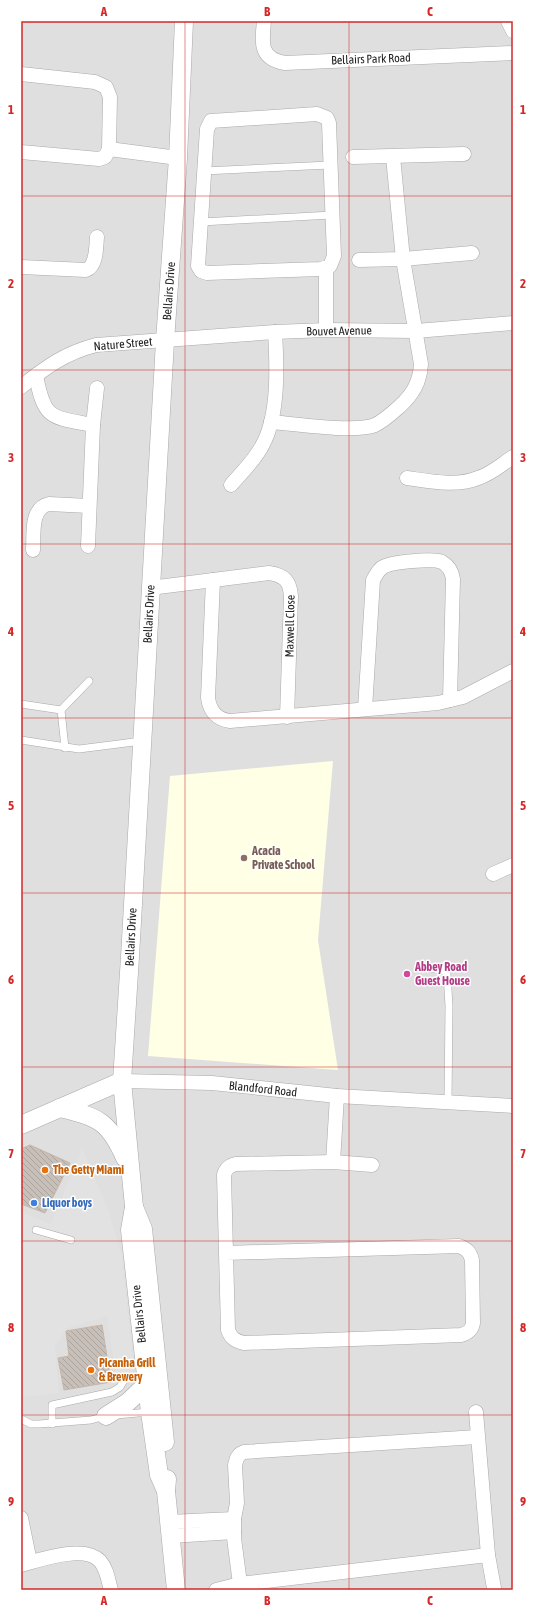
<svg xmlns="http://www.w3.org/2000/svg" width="534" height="1611" viewBox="0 0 534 1611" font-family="'Asap Condensed',sans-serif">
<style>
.residential{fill:#e0dfdf}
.education{fill:#ffffe5}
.parking{fill:#e2e2e2}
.building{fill:url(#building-back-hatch);stroke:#c4b6ab}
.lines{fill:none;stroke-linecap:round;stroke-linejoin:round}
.service-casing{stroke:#a9a9a9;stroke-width:8}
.minor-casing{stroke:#a9a9a9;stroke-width:15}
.tertiary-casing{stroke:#a9a9a9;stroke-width:19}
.service{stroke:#fff;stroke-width:7}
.minor{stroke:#fff;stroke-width:14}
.tertiary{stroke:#fff;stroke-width:18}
.grid{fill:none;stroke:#d62828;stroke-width:1;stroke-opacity:0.55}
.education-dot{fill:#8d6e63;stroke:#fff;stroke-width:1.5}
.hotel-dot{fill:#d1479c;stroke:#fff;stroke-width:1.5}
.food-dot{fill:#e8710a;stroke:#fff;stroke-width:1.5}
.shop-dot{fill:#3f7fe0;stroke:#fff;stroke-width:1.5}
.labels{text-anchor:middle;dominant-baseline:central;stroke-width:3;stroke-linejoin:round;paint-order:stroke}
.street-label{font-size:12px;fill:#222;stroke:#fff}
.education-label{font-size:12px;font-weight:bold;fill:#785e54;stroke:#fff;text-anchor:start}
.hotel-label{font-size:12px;font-weight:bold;fill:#b23c85;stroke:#fff;text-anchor:start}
.food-label{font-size:12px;font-weight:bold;fill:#c56008;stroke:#fff;text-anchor:start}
.shop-label{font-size:12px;font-weight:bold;fill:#366cbe;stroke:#fff;text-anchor:start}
.neatline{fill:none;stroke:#d62828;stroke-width:1.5}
.grid-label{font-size:13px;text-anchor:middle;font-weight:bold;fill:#d62828}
</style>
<defs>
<pattern id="building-back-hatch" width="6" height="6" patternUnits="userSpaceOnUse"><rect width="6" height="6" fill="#c7bfb8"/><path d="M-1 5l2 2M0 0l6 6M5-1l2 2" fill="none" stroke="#aba49e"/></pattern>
</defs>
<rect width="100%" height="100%" fill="#f2efe9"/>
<rect class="residential" x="21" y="21" width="492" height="1569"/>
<path class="education" d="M333,761L318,940L338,1070L148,1056L170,776Z"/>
<path class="parking" d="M82,1148L108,1209L122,1257L135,1379H116L107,1316L67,1328L55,1347L59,1393L21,1397V1212L51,1224Z"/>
<g class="building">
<path d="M30,1145L70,1163L45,1213L21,1204V1149Z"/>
<path d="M102,1325L111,1382L64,1390L58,1358L69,1356L66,1331Z"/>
</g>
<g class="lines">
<defs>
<g id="service">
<path d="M204,171L330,165"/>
<path d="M201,222L332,215"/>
<path d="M21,704L61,710L65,748"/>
<path d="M61,710L89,681"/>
<path d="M21,740L79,749L142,741"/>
<path d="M431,969L440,967L447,974L449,1006L448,1102"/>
<path d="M36,1230L71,1240"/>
<path d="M116,1415L149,1412"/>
<path d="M21,1419L31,1424H39L91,1420L105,1416"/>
<path d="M52,1424V1405L112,1392L120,1387L123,1382"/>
</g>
<g id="minor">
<path d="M264,21C262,42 259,59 285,63L513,53"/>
<path d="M508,21L513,31"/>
<path d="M21,74L95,82L106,87L110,97L109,149L105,157L99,159L21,152"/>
<path d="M317,114L327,118L329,123L334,256L330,266L321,269L207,273L201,271L198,266L207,129L211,121Z"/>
<path d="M109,149L178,158"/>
<path d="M353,157L464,154"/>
<path d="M359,260L403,259L472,253"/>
<path d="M21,267L86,270C97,266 96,247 97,237"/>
<path d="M326,268V330"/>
<path d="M36,375C44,420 51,417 93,425"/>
<path d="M21,387C46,367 65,353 96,345L275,332L326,330L416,331L513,323"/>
<path d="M271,422C294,424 356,433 375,425C385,420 392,413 400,406C413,394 420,382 421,364L403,259L393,157"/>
<path d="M407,478C429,481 457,487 478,478C491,474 502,464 513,457"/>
<path d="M231,485C242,472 256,459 263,444C279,414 277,365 275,332"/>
<path d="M88,546L93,425L97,388"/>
<path d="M33,550C34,535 30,508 49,504L89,506"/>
<path d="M213,580L208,698C210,712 217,719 230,721L438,703L463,697L513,671"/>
<path d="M150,588L269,573C284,575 290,581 291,596L287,717"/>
<path d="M365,709L373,580C376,575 378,570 383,567C391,562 433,558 442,562C449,566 452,572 453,579L450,700"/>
<path d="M493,874L513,865"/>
<path d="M122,1081L212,1083L337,1096L513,1106"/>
<path d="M333,1162L337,1096"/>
<path d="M226,1253L459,1246C467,1249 470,1252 472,1260L473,1323C472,1330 468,1333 461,1335L244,1343C236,1341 231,1339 228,1330L224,1175C226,1168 229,1166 236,1164L333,1162L372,1165"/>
<path d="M476,1412L488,1555L494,1588"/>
<path d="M21,1518L30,1562"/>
<path d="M169,1522L234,1519"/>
<path d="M171,1536L234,1532"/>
<path d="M21,1565C40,1560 84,1544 100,1561C107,1569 108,1580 111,1590"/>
<path d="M240,1584L234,1538V1519L237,1503L235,1465L237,1458L240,1454L244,1452L477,1437"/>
<path d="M216,1590L240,1584L488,1555"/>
</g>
<g id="tertiary">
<path d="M60,1108C98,1117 109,1121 125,1158"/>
<path d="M21,1125L122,1081"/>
<path d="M134,1207L143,1229L165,1442"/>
<path d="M106,1416L128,1402L146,1385"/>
<path d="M167,1479L166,1491L176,1590"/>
<path d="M166,1491L159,1475L150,1412L130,1230L134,1207L122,1081L130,957L165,341L178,158L184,21"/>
</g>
</defs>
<use href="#service" class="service-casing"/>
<use href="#minor" class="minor-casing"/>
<use href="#tertiary" class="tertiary-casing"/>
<use href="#service" class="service"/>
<use href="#minor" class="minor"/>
<use href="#tertiary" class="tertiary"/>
</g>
<path class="grid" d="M185,21V1590M349,21V1590M21,196H513M21,370H513M21,544H513M21,718H513M21,893H513M21,1067H513M21,1241H513M21,1415H513"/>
<circle class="education-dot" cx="244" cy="858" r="4"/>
<circle class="hotel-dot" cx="407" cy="974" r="4"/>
<g class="food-dot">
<circle cx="45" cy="1170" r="4"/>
<circle cx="91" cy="1370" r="4"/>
</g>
<circle class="shop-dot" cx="34" cy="1203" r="4"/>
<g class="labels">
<g class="street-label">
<text transform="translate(371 59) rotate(-2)">Bellairs Park Road</text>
<text transform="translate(169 291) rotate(-86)">Bellairs Drive</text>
<text transform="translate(339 331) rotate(-1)">Bouvet Avenue</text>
<text transform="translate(123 344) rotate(-5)">Nature Street</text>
<text transform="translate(149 614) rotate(-87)">Bellairs Drive</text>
<text transform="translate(290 626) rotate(-89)">Maxwell Close</text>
<text transform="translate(131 937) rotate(-87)">Bellairs Drive</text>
<text transform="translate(263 1089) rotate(6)">Blandford Road</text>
<text transform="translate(139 1314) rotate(-96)">Bellairs Drive</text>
</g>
<g class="education-label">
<text x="252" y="851">Acacia<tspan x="252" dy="14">Private School</tspan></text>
</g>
<g class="hotel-label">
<text x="415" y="967">Abbey Road<tspan x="415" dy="14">Guest House</tspan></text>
</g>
<g class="food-label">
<text x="53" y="1170">The Getty Miami</text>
<text x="99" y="1363">Picanha Grill<tspan x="99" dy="14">&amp; Brewery</tspan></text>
</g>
<g class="shop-label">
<text x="42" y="1203">Liquor boys</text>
</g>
</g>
<rect width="534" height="1611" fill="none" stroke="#ffffff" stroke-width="44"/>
<rect x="22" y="22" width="490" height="1567" class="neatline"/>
<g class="grid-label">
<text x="104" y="16">A</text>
<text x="267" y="16">B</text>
<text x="430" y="16">C</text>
<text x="11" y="114">1</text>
<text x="523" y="114">1</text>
<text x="11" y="288">2</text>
<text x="523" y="288">2</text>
<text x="11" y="462">3</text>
<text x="523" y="462">3</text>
<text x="11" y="636">4</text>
<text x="523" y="636">4</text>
<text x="11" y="810">5</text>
<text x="523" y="810">5</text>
<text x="11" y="984">6</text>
<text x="523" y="984">6</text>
<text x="11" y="1158">7</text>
<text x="523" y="1158">7</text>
<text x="11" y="1332">8</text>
<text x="523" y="1332">8</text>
<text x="11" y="1506">9</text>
<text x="523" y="1506">9</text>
<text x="104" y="1605">A</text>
<text x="267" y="1605">B</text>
<text x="430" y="1605">C</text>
</g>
</svg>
